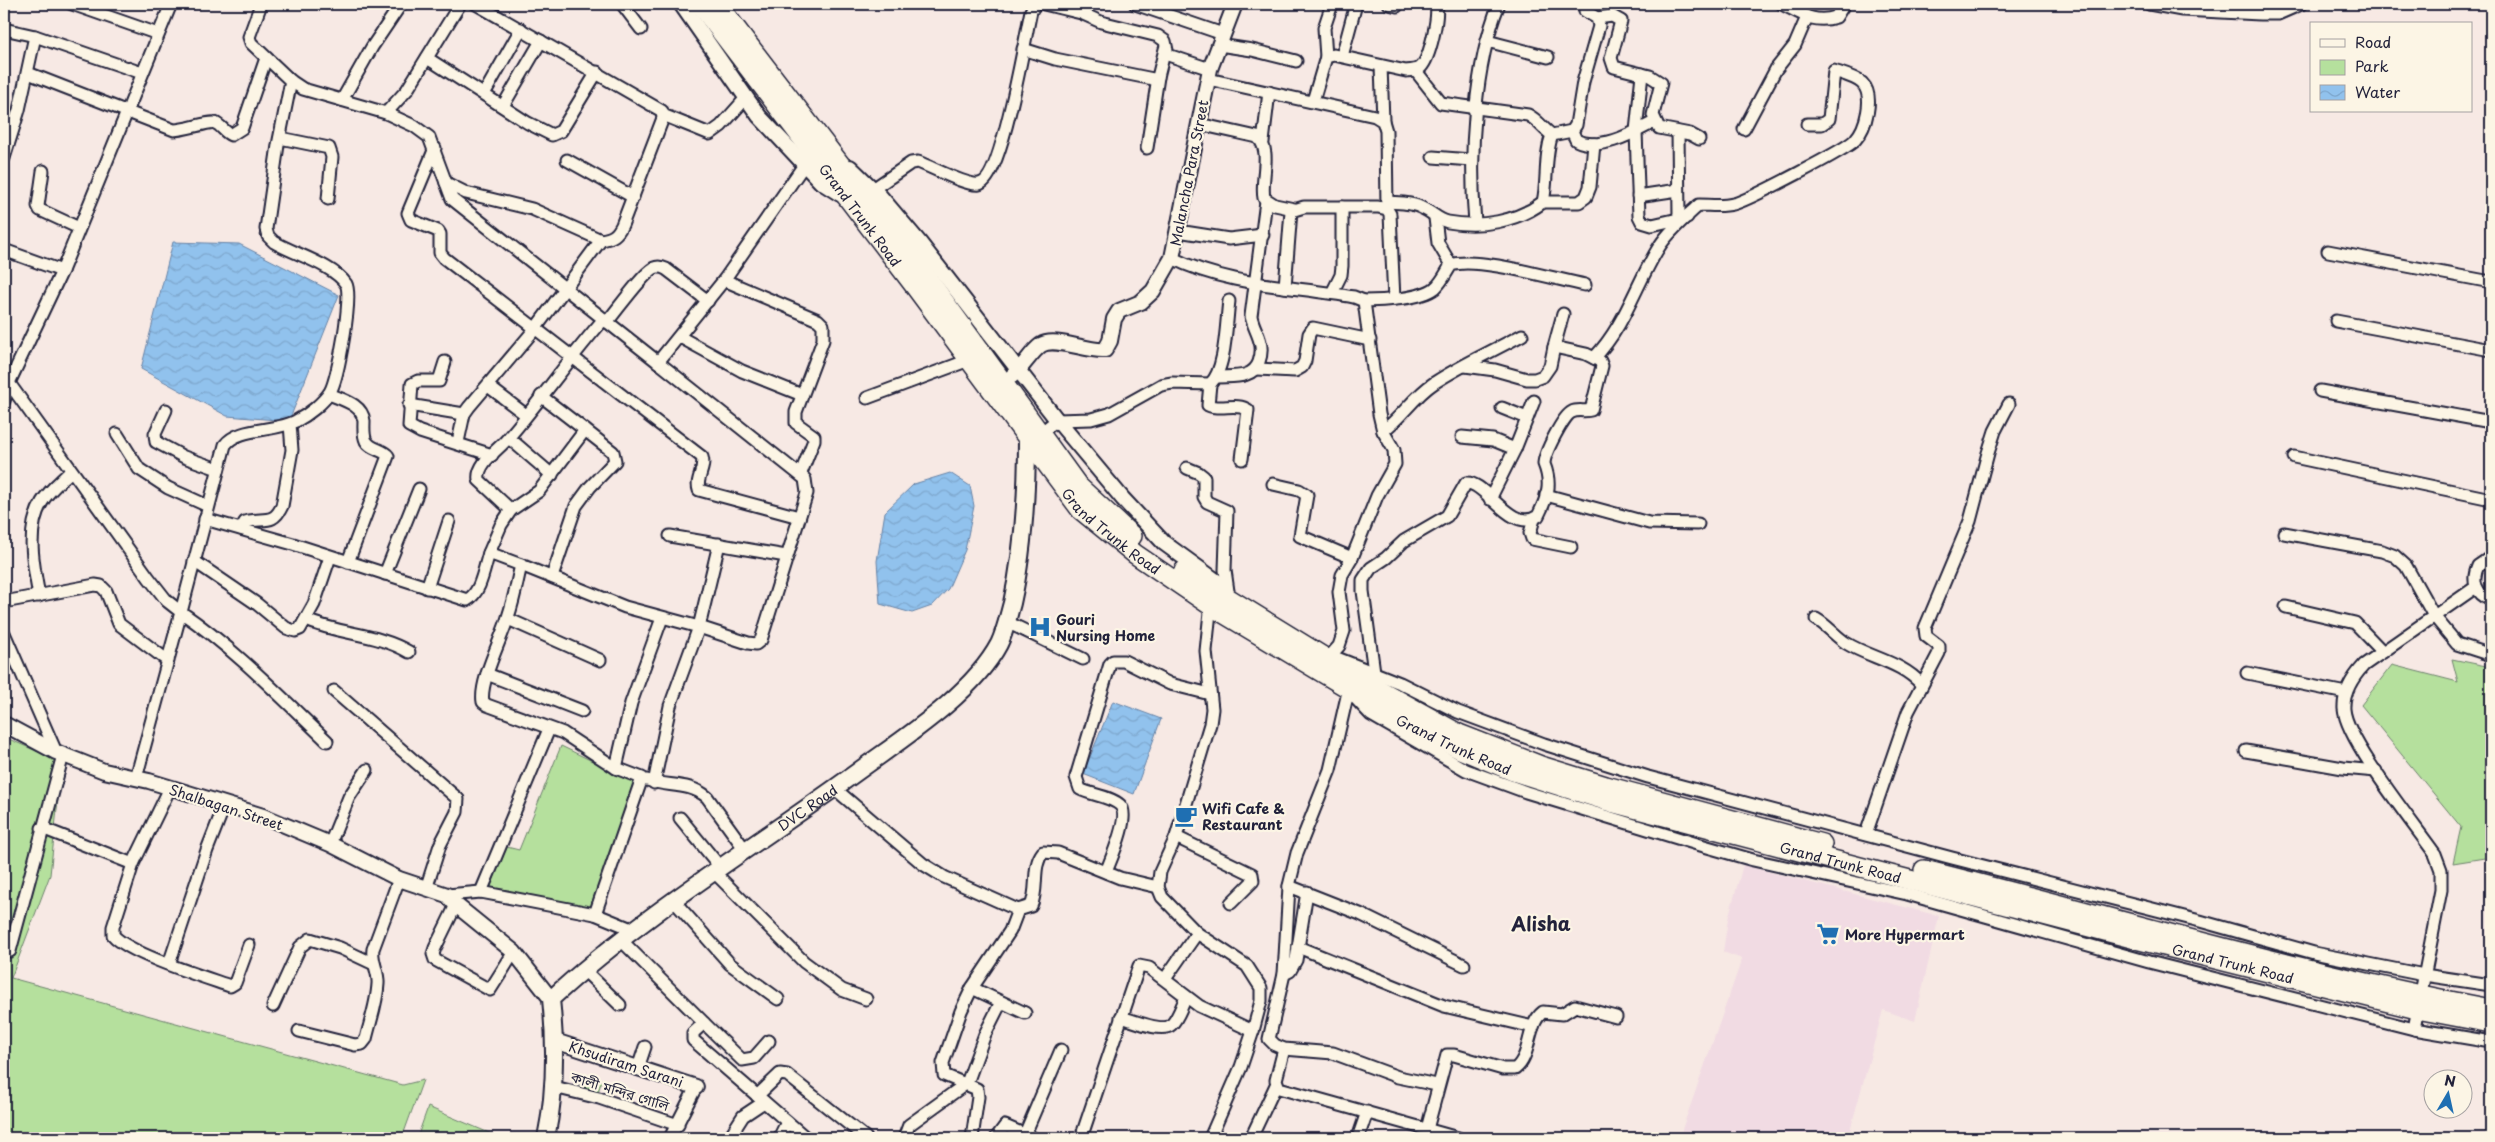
<svg xmlns="http://www.w3.org/2000/svg" width="2495" height="1142" viewBox="0 0 2495 1142" font-family="'Playpen Sans','Noto Sans Bengali',sans-serif">
<style>
.built{fill:#f1dbe3}
.park{fill:#b5e09d;stroke:#6c816c}
.water{fill:url(#water-waves);stroke:#6582a6}
.lines{fill:none;stroke-linecap:round;stroke-linejoin:round}
.minor-casing{stroke:#22223b;stroke-width:15}
.tertiary-casing{stroke:#22223b;stroke-width:18}
.secondary-casing{stroke:#22223b;stroke-width:20}
.trunk-casing{stroke:#22223b;stroke-width:22}
.minor{stroke:#fcf5e5;stroke-width:11}
.tertiary{stroke:#fcf5e5;stroke-width:14}
.secondary{stroke:#fcf5e5;stroke-width:16}
.trunk{stroke:#fcf5e5;stroke-width:19}
.labels{text-anchor:middle;dominant-baseline:central;stroke-width:4.5;stroke-linejoin:round;paint-order:stroke}
.street-label{font-size:14px;fill:#22223b;stroke:#fcf5e5}
.poi-label{font-size:14px;font-weight:bold;fill:#22223b;stroke:#fcf5e5;text-anchor:start}
.district-label{font-size:19px;font-weight:bold;fill:#22223b;stroke:#fcf5e5}
</style>
<defs>
<pattern id="water-waves" width="16" height="10" patternUnits="userSpaceOnUse" patternTransform="scale(1.25)"><rect width="16" height="10" fill="#91c2ed"/><path d="M0 5q4-4 8 0t8 0" fill="none" stroke="#7da6cc"/></pattern>
</defs>
<rect width="100%" height="100%" fill="#f7e9e4"/>
<filter id="ink" filterUnits="userSpaceOnUse"><feTurbulence type="fractalNoise" baseFrequency=".02" numOctaves="2"/><feDisplacementMap in="SourceGraphic" scale="10" xChannelSelector="R" yChannelSelector="G"/><feConvolveMatrix kernelMatrix="1 2 1 2 8 2 1 2 1" color-interpolation-filters="sRGB"/></filter>
<g filter="url(#ink)">
<path class="built" d="M1743,865L1939,916L1915,1021L1883,1010L1848,1138H1679L1742,959L1723,952L1728,919Z"/>
<g class="park">
<path d="M2452,659L2491,667V857L2453,863L2461,827L2361,705L2392,665L2458,682Z"/>
<path d="M4,737L62,762L50,875L11,978L403,1085L423,1080L402,1138H4Z"/>
<path d="M561,746L636,782L592,909L490,888L507,847L519,850Z"/>
<path d="M583,1074L602,1080L596,1098L578,1092Z"/>
<path d="M428,1107L501,1138H417Z"/>
</g>
<g class="water">
<path d="M173,242L239,244L339,295L289,421L227,416L141,369Z"/>
<path d="M950,473L970,486L974,506L965,550L948,589L932,606L912,613L880,604L877,561L885,512L914,484Z"/>
<path d="M1113,701L1161,719L1134,794L1083,774Z"/>
</g>
<g class="lines">
<defs>
<g id="minor">
<path d="M72,4L158,34"/>
<path d="M261,4L249,37L251,43L291,81L303,89L386,113L414,126L429,137L452,199L658,362"/>
<path d="M622,4L641,29"/>
<path d="M1044,4L1081,13L1101,22L1158,36L1165,41L1168,55L1210,69"/>
<path d="M1135,4L1223,34"/>
<path d="M1389,4L1397,6"/>
<path d="M1782,4C1802,14 1814,24 1836,17L1844,4"/>
<path d="M2149,4L2182,10L2260,14H2278L2301,4"/>
<path d="M1597,18L1612,16L1621,21L1611,58L1614,67L1650,76L1661,83L1653,115L1659,128L1690,134L1699,139"/>
<path d="M4,29L35,36L142,73"/>
<path d="M1487,41L1548,57"/>
<path d="M1219,45L1252,50L1296,61"/>
<path d="M1023,49L1055,59L1153,79L1158,77L1165,49"/>
<path d="M1342,56L1356,4"/>
<path d="M1326,57L1324,28L1332,4"/>
<path d="M427,58L528,123L552,135L561,131L597,72"/>
<path d="M1381,66L1383,121"/>
<path d="M1415,70L1441,103L1528,115C1538,120 1543,129 1552,135"/>
<path d="M28,73L174,130C185,130 210,121 215,123C221,125 224,132 231,135L242,128L266,58"/>
<path d="M1642,74L1636,131L1639,216L1642,222L1652,225L1687,217"/>
<path d="M1208,79L1375,116L1383,121L1386,131L1387,208"/>
<path d="M291,81L278,145L266,229L268,236L274,242C294,254 334,265 346,284C353,296 338,379 330,392C323,403 308,415 296,421C276,432 238,427 225,445L181,612C235,649 280,696 327,741"/>
<path d="M484,94L521,29"/>
<path d="M342,100L372,47L401,4"/>
<path d="M1313,101L1326,57L1334,55L1406,71C1411,70 1417,71 1421,67C1430,58 1439,16 1436,4"/>
<path d="M503,106L541,41"/>
<path d="M386,113L407,90L460,4"/>
<path d="M663,115L710,134L721,126L746,98"/>
<path d="M1199,124L1257,137C1273,150 1260,179 1264,198L1275,205L1294,209"/>
<path d="M1744,129L1776,69L1795,45L1807,17"/>
<path d="M1572,131L1576,140C1600,152 1633,133 1654,122"/>
<path d="M1678,132L1679,217"/>
<path d="M280,138L329,148L332,157L328,199"/>
<path d="M1263,142L1269,92"/>
<path d="M435,148L408,213L411,220L438,231L440,234V253L444,258L702,457C706,469 695,479 699,490L799,517"/>
<path d="M1147,148L1158,77"/>
<path d="M1433,157L1471,160"/>
<path d="M4,158L19,110L35,36"/>
<path d="M567,160L633,197"/>
<path d="M43,171L38,206L40,210L79,228"/>
<path d="M446,183L466,193L532,209L601,240C613,238 617,235 622,225L663,118L662,111L476,4"/>
<path d="M873,189L911,163L918,162C932,167 966,186 979,184C1002,180 1025,37 1031,11L1035,4"/>
<path d="M1638,196L1678,190"/>
<path d="M1387,202C1399,203 1413,202 1424,209C1433,213 1438,220 1448,222C1480,228 1517,222 1543,202C1548,181 1544,156 1552,135L1572,131L1576,125L1583,82L1599,26L1597,18L1585,11L1586,4"/>
<path d="M1543,202H1579L1586,197L1590,187L1594,144"/>
<path d="M1435,218L1438,243L1451,265"/>
<path d="M1475,223C1469,157 1474,65 1499,4"/>
<path d="M1178,231L1229,239L1263,235"/>
<path d="M4,250L62,271"/>
<path d="M2328,251L2491,282"/>
<path d="M1172,258C1228,286 1294,286 1354,297L1364,301L1379,414L1383,431L1394,450L1395,464L1377,496L1352,558L1342,575L1339,592L1344,631L1339,646L1331,655"/>
<path d="M724,280L818,320L823,325V340L796,412V423L814,436V440L801,473"/>
<path d="M1285,287L1291,211L1304,207H1378L1387,209L1390,214L1394,299"/>
<path d="M1332,293L1341,275L1342,266V207"/>
<path d="M1364,301C1381,301 1421,299 1435,288C1442,282 1446,273 1451,265C1477,256 1554,279 1585,285"/>
<path d="M2336,321L2491,350"/>
<path d="M607,322C619,308 641,276 654,268C658,266 662,267 666,269L708,301"/>
<path d="M680,337L742,371L802,395"/>
<path d="M1594,358C1625,326 1636,284 1659,247C1669,231 1685,218 1699,205C1710,205 1722,207 1733,204C1747,201 1847,149 1855,140C1866,128 1875,96 1862,83C1855,77 1843,74 1834,71L1829,119L1822,124H1807"/>
<path d="M445,362L439,381H418L412,384L409,426L420,432L492,455"/>
<path d="M1465,366L1495,370L1527,379H1535L1543,376L1550,366L1554,347"/>
<path d="M1257,369L1295,371L1302,367L1305,361L1309,334L1313,328L1370,340"/>
<path d="M1218,377C1233,376 1253,379 1259,362C1261,356 1262,348 1260,342C1258,333 1253,326 1251,316L1266,201"/>
<path d="M9,383L149,578L167,601L181,612L136,778"/>
<path d="M1210,384L1208,405C1220,411 1237,402 1248,410L1242,459"/>
<path d="M488,386L526,415"/>
<path d="M2320,391L2491,422"/>
<path d="M329,394C343,400 362,404 364,421C364,428 363,435 366,441C371,450 383,449 388,456L348,562"/>
<path d="M867,398L969,360"/>
<path d="M4,401L9,383L62,271L171,4"/>
<path d="M409,405L464,414"/>
<path d="M1502,408L1527,418"/>
<path d="M166,410L155,434L156,442L184,457L218,469"/>
<path d="M1383,431C1402,417 1413,397 1434,383C1461,365 1493,351 1522,335"/>
<path d="M117,434L139,469L168,488L208,506"/>
<path d="M1039,434L1057,420L1091,419L1109,414L1161,385L1172,383L1210,384C1226,370 1226,323 1229,301"/>
<path d="M1462,437L1493,440L1515,449"/>
<path d="M509,438L552,475"/>
<path d="M458,442L464,414L469,407L535,329L601,240"/>
<path d="M2294,457L2491,499"/>
<path d="M1187,468L1199,473L1204,477V497L1207,502L1227,511L1225,570L1228,591"/>
<path d="M1273,484L1299,490L1307,495L1300,536L1352,558"/>
<path d="M1546,495L1649,523L1698,524"/>
<path d="M1490,499L1515,449L1534,401"/>
<path d="M511,510L539,491L585,430L541,396"/>
<path d="M205,519L293,544L467,600C481,593 484,568 489,553L521,565"/>
<path d="M1534,519L1530,533L1532,539L1571,547"/>
<path d="M241,529L245,522C263,517 273,526 282,506L292,450L290,424"/>
<path d="M2284,533L2382,551L2395,556L2406,566L2434,616L2457,644L2491,655"/>
<path d="M670,536L786,556"/>
<path d="M489,553L501,525L511,510L479,480C476,463 500,449 509,437C542,399 570,357 604,319"/>
<path d="M2491,557L2478,566C2471,581 2476,594 2491,600"/>
<path d="M194,561L257,604L286,628L295,631L300,629L314,604L330,557"/>
<path d="M385,574L419,489"/>
<path d="M552,577L576,506L590,487L615,461L613,452L585,430"/>
<path d="M427,588L449,521"/>
<path d="M39,596C34,567 25,530 42,502C49,490 61,481 71,471"/>
<path d="M4,602L95,585L101,586L106,591L119,624L168,661"/>
<path d="M2286,607L2355,623L2383,652"/>
<path d="M508,619L600,660"/>
<path d="M1816,619C1828,626 1835,636 1846,643C1870,658 1902,662 1921,684"/>
<path d="M306,620C341,635 377,633 409,652"/>
<path d="M1007,622L1083,659"/>
<path d="M4,633L56,752"/>
<path d="M1337,658L1400,683L1458,712L1544,744L1648,777L1952,858L2200,921L2314,953L2424,975L2491,985"/>
<path d="M1374,672L1363,591V580L1371,568L1386,558L1404,541L1447,516L1466,483C1485,480 1511,535 1538,516C1548,496 1552,484 1544,464C1544,454 1563,416 1572,412C1578,409 1585,412 1591,410L1602,366L1600,361L1586,354L1554,347L1563,314"/>
<path d="M2247,673L2346,693"/>
<path d="M487,674L582,711"/>
<path d="M334,691L458,799L457,812L440,845L426,889"/>
<path d="M1348,692L1330,770L1297,853L1289,886L1284,974L1269,1039L1275,1045L1284,1049L1333,1053L1398,1077L1437,1085"/>
<path d="M1356,699L1371,715L1466,770L1526,792L1697,844L1753,860L1907,894L2149,962L2414,1029L2491,1042"/>
<path d="M2246,751L2343,768L2376,771"/>
<path d="M616,768L631,703L662,618"/>
<path d="M647,780C668,787 689,782 707,797L746,851"/>
<path d="M654,783L670,706L699,627L719,544"/>
<path d="M170,788L133,864L113,927V935C129,954 204,977 230,986L235,983L249,945"/>
<path d="M834,788L923,864L944,877L1018,910L1031,906C1039,889 1031,867 1043,852L1058,853L1120,878L1158,887"/>
<path d="M680,818L721,868"/>
<path d="M42,828L133,864"/>
<path d="M1866,834L1908,712L1939,653V646L1926,636L1925,628L1970,521L1988,453L1995,431L2009,404"/>
<path d="M1176,837L1252,874L1253,881L1231,903"/>
<path d="M330,844L349,797L367,770"/>
<path d="M1106,872C1111,859 1131,815 1120,805C1110,796 1091,795 1080,789L1076,777L1110,664L1113,661H1124L1170,684L1210,694"/>
<path d="M715,873L804,962L842,990L866,999"/>
<path d="M1289,886L1360,914L1464,965"/>
<path d="M481,892L549,729"/>
<path d="M447,895L481,892L595,914L634,930"/>
<path d="M674,901L730,964L778,999"/>
<path d="M456,905L435,948L433,954L435,960L490,990L514,952"/>
<path d="M595,914L642,778L616,768L563,733L487,705L483,702C479,682 502,638 508,617C514,600 517,582 521,565L625,607L699,627L748,643L756,644L761,640L807,493L805,479L658,362L724,280L804,165"/>
<path d="M621,940L704,1023L693,1033V1040L806,1138"/>
<path d="M1298,947L1444,1006L1533,1027"/>
<path d="M10,951L63,755"/>
<path d="M169,964L207,850L225,804"/>
<path d="M583,969L620,1005"/>
<path d="M1284,974L1290,971L1296,960L1307,892"/>
<path d="M1165,979L1197,933"/>
<path d="M972,988L1025,1013"/>
<path d="M273,1006L300,947L310,939L340,948L374,964"/>
<path d="M1121,1017C1132,1020 1162,1033 1171,1025C1178,1019 1182,1005 1186,997"/>
<path d="M704,1023L742,1060L754,1058L769,1041"/>
<path d="M2414,1029L2441,890V870L2435,854C2414,824 2346,740 2344,709C2343,692 2353,677 2364,665L2476,587"/>
<path d="M299,1031L355,1045L362,1044L366,1039C370,1022 377,1003 378,984C379,971 371,962 373,949L399,879"/>
<path d="M1284,1049L1276,1080L1279,1088L1458,1138"/>
<path d="M638,1068L645,1047"/>
<path d="M554,1087L599,1098L678,1125"/>
<path d="M757,1096L780,1074L787,1075L866,1138"/>
<path d="M1427,1129L1447,1055H1454L1503,1069H1515C1532,1056 1526,1025 1543,1012L1562,1014L1575,1006L1616,1017"/>
<path d="M1025,1134L1061,1050"/>
<path d="M670,1138L696,1087"/>
<path d="M729,1138L743,1116L764,1102"/>
<path d="M779,1138L787,1122"/>
<path d="M904,1138L909,1125L967,1083L985,1034L1001,1002"/>
<path d="M972,1138L978,1097L977,1089L944,1075L943,1063L961,1011L972,988L1010,931L1018,910"/>
<path d="M996,1138L1005,1126L1033,1138"/>
<path d="M1081,1138L1139,966L1149,968L1199,1006L1253,1031"/>
<path d="M1210,1138L1241,1067L1253,1031L1261,1001V988L1247,966L1197,933L1162,897L1158,887L1160,872L1176,837L1210,724L1212,709L1206,651L1211,602"/>
<path d="M1251,1138L1276,1085"/>
<path d="M1358,1138L1367,1112"/>
</g>
<g id="tertiary">
<path d="M681,4L759,116L821,182L840,194"/>
<path d="M850,167L880,196L919,242L1057,420L1123,499L1164,543L1219,583"/>
<path d="M1012,376C1023,368 1030,353 1041,345C1055,336 1087,352 1105,350L1110,341L1114,319L1119,311L1141,302L1153,291L1172,258L1210,69L1235,4"/>
<path d="M4,724L56,752L104,771L149,781L263,816L330,844L399,879L447,895L456,905L514,952L551,999"/>
<path d="M555,1041L696,1087"/>
</g>
<g id="secondary">
<path id="s1" d="M546,1138C556,1091 556,1047 551,999C644,913 754,847 857,772C902,739 972,695 999,644C1005,632 1008,617 1012,603C1024,549 1027,494 1027,439"/>
</g>
<g id="trunk">
<path id="s2" d="M700,4L914,285L1081,510L1135,554L1210,605L1405,722L1460,749L1513,771L1611,802L2132,938L2417,1009L2491,1023"/>
<path d="M717,4L922,271L1078,486L1132,536"/>
<path d="M1184,571L1356,677L1459,734L1541,766L1606,786L1822,844"/>
<path d="M1924,870C2113,917 2300,973 2491,1009"/>
</g>
</defs>
<use href="#minor" class="minor-casing"/>
<use href="#tertiary" class="tertiary-casing"/>
<use href="#secondary" class="secondary-casing"/>
<use href="#trunk" class="trunk-casing"/>
<use href="#minor" class="minor"/>
<use href="#tertiary" class="tertiary"/>
<use href="#secondary" class="secondary"/>
<use href="#trunk" class="trunk"/>
</g>
</g>
<defs>
<symbol id="hospital-bare" viewBox="-9 -9 18 18"><path d="M-5-5h3v3.5h4V-5h3V5h-3V1.5h-4V5h-3Z" fill="#1f6fb2" stroke="#fcf5e5" stroke-width="2.5" paint-order="stroke"/></symbol>
<symbol id="cafe-bare" viewBox="-9 -9 18 18"><path d="M-5.5-4.5H6V0H3Q3 3.5 0 3.5H-2.5Q-5.5 3.5-5.5 0ZM3-3.2v2h1.7v-2ZM-6 4.5H4V6H-6Z" fill="#1f6fb2" stroke="#fcf5e5" stroke-width="2.5" paint-order="stroke"/></symbol>
<symbol id="supermarket-bare" viewBox="-9 -9 18 18"><path d="M-6-5.5h2.5l.6 2H6L4.5 2H-2.5L-4.4-4H-6ZM-1.5 3.2a1.3 1.3 0 1 0 .1 0ZM3 3.2a1.3 1.3 0 1 0 .1 0Z" fill="#1f6fb2" stroke="#fcf5e5" stroke-width="2.5" paint-order="stroke"/></symbol>
</defs>
<g fill-rule="evenodd">
<use href="#hospital-bare" x="1024" y="611" width="32" height="32"/>
<use href="#cafe-bare" x="1170" y="800" width="32" height="32"/>
<use href="#supermarket-bare" x="1812" y="918" width="32" height="32"/>
</g>
<g class="labels">
<g class="street-label">
<text transform="translate(1189 173) rotate(-79)">Malancha Para Street</text>
<text stroke="none"><textPath href="#s2" startOffset="265">Grand Trunk Road</textPath></text>
<text stroke="none"><textPath href="#s2" startOffset="670">Grand Trunk Road</textPath></text>
<text stroke="none"><textPath href="#s2" startOffset="1075">Grand Trunk Road</textPath></text>
<text transform="translate(226 807) rotate(18)">Shalbagan Street</text>
<text stroke="none"><textPath href="#s1" startOffset="460">DVC Road</textPath></text>
<text stroke="none"><textPath href="#s2" startOffset="1480">Grand Trunk Road</textPath></text>
<text stroke="none"><textPath href="#s2" startOffset="1885">Grand Trunk Road</textPath></text>
<text transform="translate(626 1064) rotate(18)">Khsudiram Sarani</text>
<text transform="translate(620 1091) rotate(17)">কালী মন্দির গোলি</text>
</g>
<g class="poi-label">
<text x="1056" y="619">Gouri<tspan x="1056" dy="16">Nursing Home</tspan></text>
<text x="1202" y="808">Wifi Cafe &amp;<tspan x="1202" dy="16">Restaurant</tspan></text>
<text x="1845" y="934">More Hypermart</text>
</g>
<g class="district-label">
<text x="1541" y="923">Alisha</text>
</g>
</g>
<rect width="2495" height="1142" fill="none" stroke="#fcf5e5" stroke-width="20"/>
<rect x="10" y="10" width="2475" height="1122" fill="none" stroke="#22223b" stroke-width="2" filter="url(#ink)"/>
<rect x="2310" y="22" width="162" height="90" fill="#fcf5e5" stroke="#a5a1a1"/>
<rect x="2320" y="39" width="25" height="8" fill="#fcf5e5" stroke="#a5a1a1"/>
<text x="2355" y="48" font-size="15" fill="#22223b">Road</text>
<rect x="2320" y="60" width="25" height="15" fill="#b5e09d" stroke="#a5a1a1"/>
<text x="2355" y="72" font-size="15" fill="#22223b">Park</text>
<rect x="2320" y="85" width="25" height="15" fill="url(#water-waves)" stroke="#a5a1a1"/>
<text x="2355" y="98" font-size="15" fill="#22223b">Water</text>
<g transform="translate(2448 1094) rotate(9)"><circle r="24" fill="#fcf5e5" stroke="#a5a1a1"/>
<path d="M0-4L9 19L0 12L-9 19Z" fill="#1f6fb2"/>
<text y="-8" font-size="14" font-weight="bold" text-anchor="middle" fill="#22223b">N</text>
</g>
</svg>
